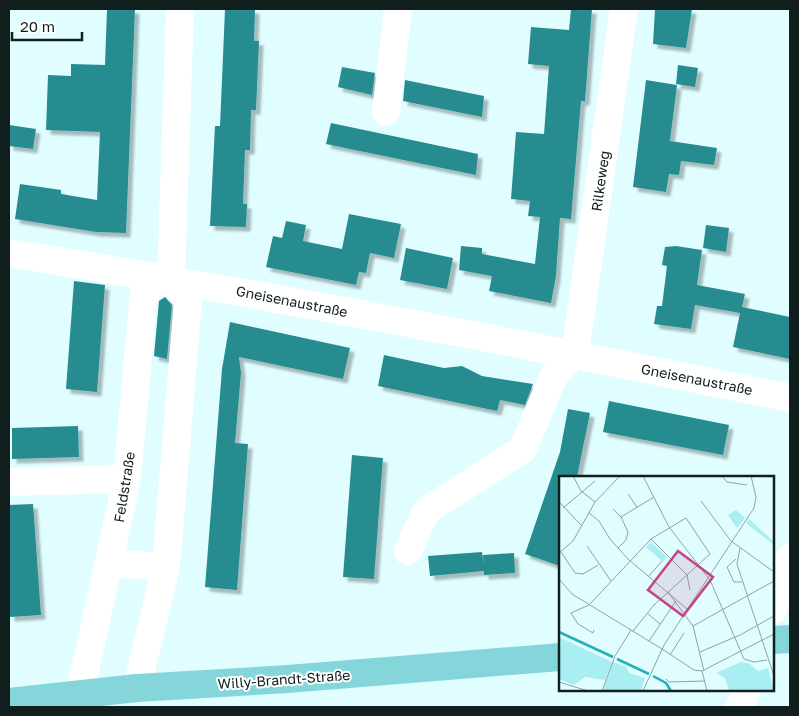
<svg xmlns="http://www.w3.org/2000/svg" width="799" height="716" viewBox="0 0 799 716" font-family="'Golos Text',sans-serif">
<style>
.building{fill:#278c90;filter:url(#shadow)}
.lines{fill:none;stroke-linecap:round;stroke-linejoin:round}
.minor{stroke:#fff;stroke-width:28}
.major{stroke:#85d6da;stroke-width:28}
.labels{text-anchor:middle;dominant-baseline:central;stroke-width:4;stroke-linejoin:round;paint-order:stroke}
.street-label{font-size:14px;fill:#101e1e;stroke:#fff}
.inset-river{fill:none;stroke:#23b0b6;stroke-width:2.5}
.inset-road{fill:none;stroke:#8da4a5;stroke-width:1}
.view{fill:#c5438b;fill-opacity:0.15;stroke:#c5438b;stroke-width:2.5}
.inset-edge{fill:none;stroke:#101e1e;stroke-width:2.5}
</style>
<defs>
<filter id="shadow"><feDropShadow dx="4.5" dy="4.5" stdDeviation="1" flood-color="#0004"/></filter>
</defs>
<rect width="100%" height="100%" fill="#e0feff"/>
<g class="building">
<path d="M107,9H135L126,233L96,232L15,219L20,184L61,190V194L97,200L100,132L46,130L48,75L71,76V64L105,65Z"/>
<path d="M225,9H255L254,41H259L256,110H251L250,150H245L243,204H247L246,227L210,226L215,126H220Z"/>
<path d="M571,9H592L585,101H581L571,219L560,218L556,276L551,303L489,291L492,276L459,270L461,246L482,248V254L535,264L540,217L528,216L530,201L511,199L516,132L544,134L549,66L528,64L531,27L569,30Z"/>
<path d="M655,9H692L686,48L653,44Z"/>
<path d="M678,65L698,68L695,87L676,84Z"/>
<path d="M342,67L375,73L372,95L338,87Z"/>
<path d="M405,80L484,96L482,117L403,101Z"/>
<path d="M646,80L677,85L670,141L717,148L714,165L681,161L679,175L669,174L666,192L633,187Z"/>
<path d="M331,123L478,154L476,175L326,144Z"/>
<path d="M9,125L36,129L33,149L9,146Z"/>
<path d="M349,214L401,224L394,258L370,253L366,273L359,272L356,285L266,267L273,236L282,238L286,221L306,225L303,241L342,249Z"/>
<path d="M706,225L729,228L726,252L703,248Z"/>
<path d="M676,246L702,250L697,285L745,294L742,307L790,317V359L733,347L740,313L695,305L691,329L654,324L657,306H662L667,266L662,265L665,247Z"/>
<path d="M406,248L453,258L447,289L400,280Z"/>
<path d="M74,281L105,285L97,392L66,389Z"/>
<path d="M165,297L172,305L167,359L154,356L159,301Z"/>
<path d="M230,322L350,348L343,379L239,357L241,373L235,443L248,444L237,590L205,587L222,369Z"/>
<path d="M384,355L444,368L462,366L482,376L533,384L525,405L500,400L497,411L378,386Z"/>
<path d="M609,401L729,425L723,455L603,432Z"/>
<path d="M568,409L590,413L577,477H560V566L525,554L560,452Z"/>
<path d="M78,426L79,457L12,459V428Z"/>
<path d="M352,455L383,458L374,579L343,577Z"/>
<path d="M33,504L41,615L10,617L9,505Z"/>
<path d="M482,552L484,565L483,555L514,553L515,573L484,575V571L430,576L428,556Z"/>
</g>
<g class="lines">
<g class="minor">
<path d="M386,112L398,9"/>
<path d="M9,253C270,295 531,345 790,398"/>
<path d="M9,482L127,479"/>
<path d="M408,551L426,511L523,449L554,375L575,354L624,9"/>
<path d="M110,563L166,567"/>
<path d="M773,610L790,558"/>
<path d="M137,688L166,567L188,300L171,279L180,9"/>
<path d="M77,707L127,479L144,292L157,283L171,279"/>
<path d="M740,707L746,690"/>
</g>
<g class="major">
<path d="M773,640L790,639"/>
<path d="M9,702L137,688L288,679L560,657"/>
</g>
</g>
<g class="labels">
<g class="street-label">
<text transform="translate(600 181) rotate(-82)">Rilkeweg</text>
<text transform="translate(292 301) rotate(11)">Gneisenaustraße</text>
<text transform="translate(697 379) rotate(11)">Gneisenaustraße</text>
<text transform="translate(124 487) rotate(-81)">Feldstraße</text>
<text transform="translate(284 679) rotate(-4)">Willy-Brandt-Straße</text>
</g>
</g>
<g transform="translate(559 476)">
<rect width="215" height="215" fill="#e0feff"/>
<path d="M177,34L186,42L178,52L169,39ZM190,43L215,66V69L187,47ZM92,66L108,81L104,86L87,71ZM0,161L53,186L46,204L26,201L15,209L0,203ZM54,186L67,191L70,197L86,202L82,215H44ZM182,186L191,188L199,195L209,192L215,215H170L166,202L157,197Z" fill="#a9eef2"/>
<path class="inset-river" d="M0,156L54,181M58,183L90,198M94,200L107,207L112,215"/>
<path class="inset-road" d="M14,0L22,15L36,26M84,0L110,51L151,104L185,183L195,186L208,184M163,0L168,6L188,9M69,18L78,31M142,25L172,65M0,26L23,50M4,32L36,5M54,33L62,41L69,56L67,64L59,72M30,37L40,45L51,63L69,83L128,133M62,41L95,21M92,63L128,99L131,114M172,65L215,96M28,70L52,105M181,72L178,88L215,200M2,76L16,97L24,98L39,89M0,77L14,65L36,26L61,0M177,83L168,91L175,106H183M90,100L103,85M0,103L13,118L103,173M109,116L134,150L145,195M88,137L101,148M134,150L215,105M35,154L34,157L19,148L12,137L30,129L92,63L127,42L151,78L95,129L74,155M90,165L117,125M103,173L135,194L143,195L215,158M141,176L181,159L215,140M111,179L125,157M143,195L148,215M107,203L110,206L146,205M0,206L29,215M43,215L56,180L72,154M84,215L105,169L195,32L197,21L192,0"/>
<path class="view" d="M119,75L154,101L124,140L89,114Z"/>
<rect width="215" height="215" class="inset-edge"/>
</g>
<rect width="799" height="716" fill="none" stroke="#101e1e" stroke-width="20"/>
<path d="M12 32v8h70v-8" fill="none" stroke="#101e1e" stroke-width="2.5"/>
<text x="20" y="32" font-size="15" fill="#101e1e" stroke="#ffffff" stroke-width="4" paint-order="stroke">20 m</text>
</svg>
